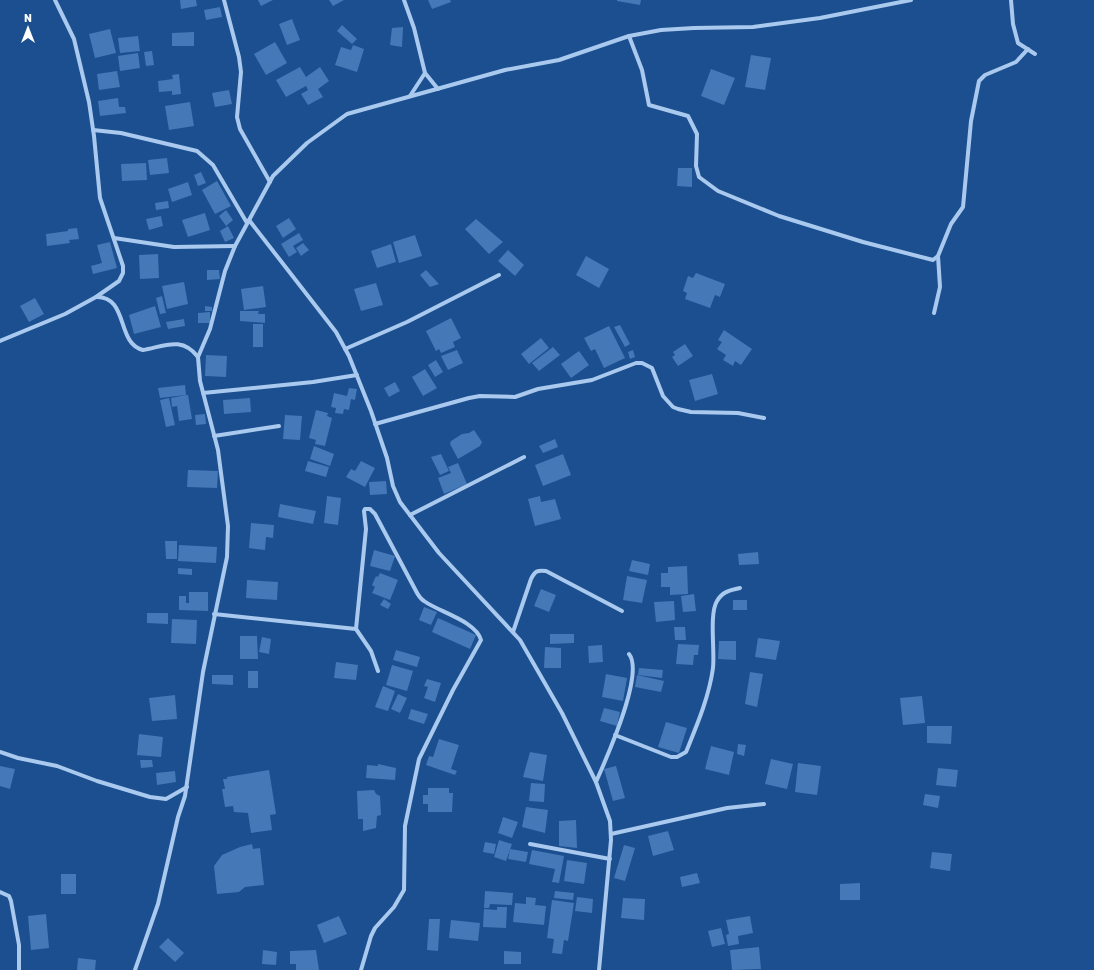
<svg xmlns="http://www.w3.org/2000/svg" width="1094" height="970" viewBox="0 0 1094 970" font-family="Rubik,sans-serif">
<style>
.building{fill:#4478b7}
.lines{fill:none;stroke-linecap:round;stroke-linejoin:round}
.street{stroke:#a9c9ee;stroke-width:4}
</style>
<rect width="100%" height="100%" fill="#1b4f8f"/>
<g class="building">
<path d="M180,0H196L197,6L181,9Z"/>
<path d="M258,0H273L261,6Z"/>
<path d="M329,0H344L333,6Z"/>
<path d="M428,0H450L451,2L432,9Z"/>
<path d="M617,0H641L640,5L617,1Z"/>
<path d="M220,7L222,17L206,20L204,10Z"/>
<path d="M292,19L300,40L287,45L279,24Z"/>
<path d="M342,25L357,39L352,44L337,31Z"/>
<path d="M403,27L402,47L390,45L392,28Z"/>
<path d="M110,29L116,53L95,58L89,34Z"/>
<path d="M194,32V46H172V33Z"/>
<path d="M138,36L140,51L120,53L118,38Z"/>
<path d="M275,42L287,63L266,75L254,54Z"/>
<path d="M353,45L364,49L357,72L335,65L341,47L351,50Z"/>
<path d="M152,51L154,65L146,66L144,52Z"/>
<path d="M138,53L140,68L120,71L118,56Z"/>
<path d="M751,55L771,58L765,90L745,87Z"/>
<path d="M300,67L306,77L320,67L329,81L318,89L323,97L308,105L301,94L308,90L306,86L286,97L276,80Z"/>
<path d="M711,69L735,78L724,105L701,96Z"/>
<path d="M117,71L120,87L99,90L97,74Z"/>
<path d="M179,74L181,94L172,95V91L159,92L158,81L173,79L172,75Z"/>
<path d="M229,90L232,104L215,107L212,93Z"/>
<path d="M118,98L119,107H125L126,113L100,116L98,101Z"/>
<path d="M190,102L194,126L169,130L165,106Z"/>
<path d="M167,158L169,173L150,175L148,160Z"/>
<path d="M146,163L147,180L122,181L121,164Z"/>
<path d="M678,168H692V187L677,186Z"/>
<path d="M201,172L206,183L198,186L194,175Z"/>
<path d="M217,181L231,206L215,214L202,190Z"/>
<path d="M188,182L192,195L172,202L168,189Z"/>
<path d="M168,201L169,208L156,210L155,203Z"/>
<path d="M226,210L233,220L226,226L219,216Z"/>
<path d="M205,213L210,230L188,237L182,220Z"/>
<path d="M161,216L163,226L149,230L146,219Z"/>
<path d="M289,218L296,229L283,238L276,226Z"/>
<path d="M476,219L503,242L489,254L465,229Z"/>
<path d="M228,226L234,238L225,242L220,231Z"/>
<path d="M77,228L79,239L69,240L70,243L47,246L46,234L68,231V229Z"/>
<path d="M299,233L303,240L293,246L297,252L289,257L281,244Z"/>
<path d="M415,235L422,256L399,263L393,242Z"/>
<path d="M110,242L117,268L93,274L91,266L102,263L97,245Z"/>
<path d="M303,243L309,250L301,256L296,248Z"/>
<path d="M391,244L396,262L377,268L371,251Z"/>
<path d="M508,250L524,265L515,276L498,261Z"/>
<path d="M158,254L159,278L140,279L139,255Z"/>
<path d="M586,256L609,269L599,288L576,275Z"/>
<path d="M207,270H219L220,279L207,280Z"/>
<path d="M426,270L439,284L430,287L420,275Z"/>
<path d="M696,273L725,284L720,297L715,295L710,308L685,299L687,293L683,291L688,276L693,278Z"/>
<path d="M184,282L188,304L167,309L162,286Z"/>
<path d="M376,283L383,305L361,311L354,289Z"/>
<path d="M263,286L266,307L244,310L241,289Z"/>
<path d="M162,296L166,313L160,314L156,298Z"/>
<path d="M35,298L44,314L29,322L20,306Z"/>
<path d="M155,306L161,327L134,334L129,315Z"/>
<path d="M205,306L212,307V311H205Z"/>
<path d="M240,311H259L258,314H265V323L240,321Z"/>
<path d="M210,312V323H198V313Z"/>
<path d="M451,318L461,338L453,342L455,347L441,353L439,349L436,351L426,331Z"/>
<path d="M184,319L185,326L168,329L166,322Z"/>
<rect x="253" y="324" width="10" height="23"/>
<path d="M620,325L630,344L625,347L614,327Z"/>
<path d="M609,326L625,358L604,368L595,349L591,351L584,338Z"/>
<path d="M724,330L752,349L741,365L735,361L733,366L723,360L726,355L717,349L722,342L718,340Z"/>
<path d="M541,338L549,348L529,364L521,354Z"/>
<path d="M685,344L693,356L678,366L672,357L675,355L673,352Z"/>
<path d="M553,347L560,355L539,371L532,363Z"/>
<path d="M457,350L463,363L448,370L441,356Z"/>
<path d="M633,350L635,357L630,359L628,352Z"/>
<path d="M579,351L589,365L571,378L561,364Z"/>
<path d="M206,355L227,356L226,377L205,376Z"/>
<path d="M436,360L443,372L435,377L428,365Z"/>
<path d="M425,369L437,388L423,396L412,377Z"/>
<path d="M712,374L718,394L695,401L689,380Z"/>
<path d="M395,382L400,391L389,397L384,388Z"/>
<path d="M185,385L186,395L160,398L158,388Z"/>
<path d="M349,388L357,389L355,400L351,399L349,410L344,409L343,414L335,413L336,408L331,407L334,393L347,396Z"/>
<path d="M186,395H188L192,419L179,421L177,406L172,407L171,398Z"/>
<path d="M169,398L175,425L166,427L160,400Z"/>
<path d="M250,398L251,412L224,414L223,400Z"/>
<path d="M316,410L328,413L327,416L332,418L325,446L315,444L316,440L309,438Z"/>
<path d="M205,414L206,424L196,425L195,415Z"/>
<path d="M285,415L302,416L300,440L283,439Z"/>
<path d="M474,430L482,442L480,446L458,459L450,444L451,441L462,434L469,433Z"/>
<path d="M555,439L558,447L543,453L539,446Z"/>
<path d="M314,446L334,454L330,466L310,459Z"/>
<path d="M441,454L449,471L440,475L431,457Z"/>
<path d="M563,454L571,475L543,486L535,465Z"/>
<path d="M308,461L329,467L326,477L305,471Z"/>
<path d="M361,461L375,468L365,487L346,477L351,469L355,471Z"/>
<path d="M458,463L467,484L444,494L438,478L451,473L448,467Z"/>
<path d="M188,470L218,471L217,488L187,487Z"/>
<path d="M386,481L387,494L370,495L369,482Z"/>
<path d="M327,496L341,498L338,525L324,523Z"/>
<path d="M540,496L541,502L555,499L561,519L535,526L528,499Z"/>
<path d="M280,504L316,511L313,524L278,517Z"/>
<path d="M251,523L274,525L273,538L266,537L265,550L249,548Z"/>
<path d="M165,541H177V559H166Z"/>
<path d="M179,545L217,547L216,563L178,561Z"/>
<path d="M374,550L395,556L390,571L370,566Z"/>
<path d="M758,552L759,564L739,565L738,554Z"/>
<path d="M632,560L650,564L648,575L629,571Z"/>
<path d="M687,566L688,594L670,595V587H661V573H668V567Z"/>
<path d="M178,568L192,569V575L178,574Z"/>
<path d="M380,573L398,580L390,600L372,593L375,587L372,585L376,576L378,577Z"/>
<path d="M627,576L647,580L642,603L623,600Z"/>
<path d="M247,580L278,582L277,600L246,598Z"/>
<path d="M541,589L556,595L549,612L534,606Z"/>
<path d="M189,592H208V611L179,610V596H186V603H189Z"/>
<path d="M694,594L696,611L683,612L681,596Z"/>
<path d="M384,599L391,604L388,609L380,605Z"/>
<rect x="733" y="600" width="14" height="10"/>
<path d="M674,601L675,620L656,622L654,602Z"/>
<path d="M424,607L437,612L431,625L419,620Z"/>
<path d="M147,613H168V624L147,623Z"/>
<path d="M438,618L476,635L470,649L432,632Z"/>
<path d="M172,619L197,620L196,644L171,643Z"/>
<path d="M674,627H685L686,640H675Z"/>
<path d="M550,634H574V643L550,644Z"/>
<path d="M240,636H257L258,659H240Z"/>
<path d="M262,637L271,639L269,654L259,652Z"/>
<path d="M758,638L780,641L776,660L755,657Z"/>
<path d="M719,641H736V660L718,659Z"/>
<path d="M678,644L699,645L698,655H694L693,665L676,664Z"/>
<path d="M602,645L603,662L589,663L588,646Z"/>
<path d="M545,647L561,648V668H544Z"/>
<path d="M396,650L420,657L417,667L393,660Z"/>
<path d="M336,662L358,665L356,680L334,678Z"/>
<path d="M392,665L413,671L407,691L386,685Z"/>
<path d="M639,668L663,670L662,678L638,675Z"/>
<rect x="248" y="671" width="10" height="17"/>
<path d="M750,672L763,674L757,707L745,704Z"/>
<path d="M606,674L627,678L623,701L602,697Z"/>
<path d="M212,675H233V685L212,684Z"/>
<path d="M637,675L664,681L661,692L635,687Z"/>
<path d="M427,679L441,683L435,702L424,698L428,687L424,686Z"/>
<path d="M383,686L395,691L388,711L375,707Z"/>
<path d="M398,694L407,698L400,713L391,709Z"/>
<path d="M175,695L177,719L152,721L149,698Z"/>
<path d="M922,696L925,723L903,725L900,698Z"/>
<path d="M604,708L620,712L617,726L600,721Z"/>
<path d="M411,709L428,714L424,724L408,719Z"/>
<path d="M666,722L687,728L679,753L658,747Z"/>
<path d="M927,726H952L951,744L927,743Z"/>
<path d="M139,734L163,737L161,757L137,755Z"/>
<path d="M439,739L459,745L451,769L457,771L455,775L426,765L429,756L433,757Z"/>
<path d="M738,744L746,745L744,756L737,754Z"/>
<path d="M711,746L734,752L729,775L705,769Z"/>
<path d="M530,752L547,755L543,781L523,777Z"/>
<path d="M771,759L793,764L787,789L765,784Z"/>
<path d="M140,760H152L153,767L141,768Z"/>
<path d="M798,763L821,766L817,795L795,792Z"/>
<path d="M378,764L396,768L395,780L366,778L367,765L378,766Z"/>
<path d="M0,766L15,769L10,789L0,786Z"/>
<path d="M616,766L625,798L613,801L604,769Z"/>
<path d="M938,768L958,770L956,787L936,785Z"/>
<path d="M269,770L276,814L270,815L272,830L251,833L248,813L234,812L233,806L225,807L222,789H225L223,779H227V777Z"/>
<path d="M175,771L176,782L157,785L156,773Z"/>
<path d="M531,783L545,784L544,802L529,801Z"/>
<path d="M428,788H449V793H453L452,812H428V804H423V795H428Z"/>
<path d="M374,790L376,794L380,796L381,815L377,816L376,828L363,831V819H358L357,791Z"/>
<path d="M925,794L940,796L938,808L923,805Z"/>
<path d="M526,807L548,810L545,833L522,827Z"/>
<path d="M503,817L518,822L512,838L498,833Z"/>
<path d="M576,820L577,848L559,846V821Z"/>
<path d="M668,831L674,850L653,856L648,836Z"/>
<path d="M499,840L512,844L506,861L494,857Z"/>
<path d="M485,842L496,844L494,854L483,852Z"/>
<path d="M252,844L253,849L260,848L264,885L245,887L239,892L217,894L214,866L222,855L240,847Z"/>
<path d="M624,845L635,848L625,881L614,878Z"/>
<path d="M510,849L528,852L526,862L508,859Z"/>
<path d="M532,850L564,856L559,883L552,882L555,869L529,864Z"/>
<path d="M932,852L952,854L950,871L930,868Z"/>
<path d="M567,860L587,863L584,884L564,881Z"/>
<path d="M697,873L700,883L682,887L680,877Z"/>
<rect x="61" y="874" width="15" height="20"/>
<path d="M860,883V900H840V884Z"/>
<path d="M485,891L513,893L512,905L490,904L489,908H484Z"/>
<path d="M555,891L574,893L573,900L554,898Z"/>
<path d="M526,897L536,898L535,905L546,906L544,925L513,922L515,903L526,904Z"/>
<path d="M577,897L593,899L592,913L575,911Z"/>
<path d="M623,898L645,899L644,920L621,918Z"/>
<path d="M552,900L574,903L568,941L564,940L562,954L552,953L554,939L547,938Z"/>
<path d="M497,907H507L506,928L483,927L484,909L497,910Z"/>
<path d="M46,914L49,948L31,950L28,916Z"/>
<path d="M339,916L347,934L324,943L317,925Z"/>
<path d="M750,916L753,933L738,936L739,944L728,946L726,935L729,934L726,920Z"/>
<path d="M429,919H440L438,951L427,950Z"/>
<path d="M451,920L480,923L478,941L449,938Z"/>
<path d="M721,928L725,944L712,947L708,931Z"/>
<path d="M168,938L184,953L175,962L159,947Z"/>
<path d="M759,947L761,969L732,970L730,950Z"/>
<path d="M263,950L277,952L276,965L262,964Z"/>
<path d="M316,950L319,970H296V964H290V951Z"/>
<path d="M504,951L521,952V964H504Z"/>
<path d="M78,958L96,960L95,970H77Z"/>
</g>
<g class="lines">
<g class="street">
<path d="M224,0L239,57L241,72L237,117L240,129L270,182"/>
<path d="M404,0L414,28L425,73L438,89"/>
<path d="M1011,0L1013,24L1018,43L1035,54"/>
<path d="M629,36L642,70L649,105L688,116L697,134L696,166L699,177L718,191L779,216L863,242L933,260L938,256L951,224L963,207L971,121L979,81L985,75L1016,62L1028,49"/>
<path d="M410,96L425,73"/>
<path d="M93,130L121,133L197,151L213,165L247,223"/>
<path d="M249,220L336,332L349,356L371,411L387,458L393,486L400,502L439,553L520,640L562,713L596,782L610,821L611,840L599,970"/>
<path d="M114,238L174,247L235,246"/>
<path d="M96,297C129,296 116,344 143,350C165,346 182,336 198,357"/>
<path d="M934,313L940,287L938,256"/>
<path d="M0,341L65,314L96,297L119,281L123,273V266L100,198L94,136L89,102L74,39L55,0"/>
<path d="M345,349L407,322L499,275"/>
<path d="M203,393L313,382L357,375"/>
<path d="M375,424L469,398L480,396L515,397L538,389L592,380L636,363H642L652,368L663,396L673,407L678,409L691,412L738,413L764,418"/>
<path d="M214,436L279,426"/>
<path d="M410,515L524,457"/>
<path d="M214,614L356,629"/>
<path d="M513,632L531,579C535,571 537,570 546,571L622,611"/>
<path d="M615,735L671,757H677L686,752C697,725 709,697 713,668C715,651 709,614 717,601C722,592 730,590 740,588"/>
<path d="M0,752L18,758L57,766L97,781L150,797L166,799L187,787"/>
<path d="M596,782C606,759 645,674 629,654"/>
<path d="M611,834L727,808L764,804"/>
<path d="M530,844L610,859"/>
<path d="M0,892L9,896L11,901L19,945V970"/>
<path d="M135,970L158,904L178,817L185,796L203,672L227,557L228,526L218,450L200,381L198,357L210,329L225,271L235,246L273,176L307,143L347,114L505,70L559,60L629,36L661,30L694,28L753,27L820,18L911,0"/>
<path d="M361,970L371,936L375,928L394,907L404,890L405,826L419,759L453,690L481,640C476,621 439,612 424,601C421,599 418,595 416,591L375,514L370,509H365L364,511L366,529L356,629L371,651L378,671"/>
</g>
</g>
<g transform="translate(28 28)" stroke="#1b4f8f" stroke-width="3" paint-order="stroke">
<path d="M0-3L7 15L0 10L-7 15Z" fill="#ffffff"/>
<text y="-6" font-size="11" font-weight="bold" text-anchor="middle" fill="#ffffff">N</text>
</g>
</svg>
